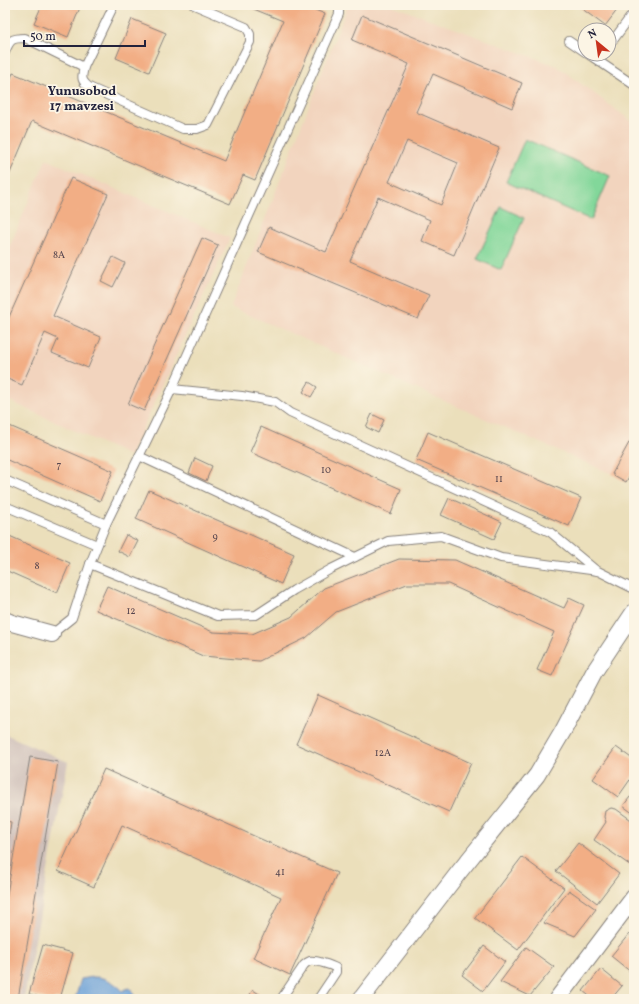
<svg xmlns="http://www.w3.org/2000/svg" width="639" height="1004" viewBox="0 0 639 1004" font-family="Vollkorn,serif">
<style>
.built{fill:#f2d4be}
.industrial{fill:#cfc0ba}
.green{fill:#82d79a;stroke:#527c6a}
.water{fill:#6ba0d8;stroke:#46618a}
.building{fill:#f2ae85;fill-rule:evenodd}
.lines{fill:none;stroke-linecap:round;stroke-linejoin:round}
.lane-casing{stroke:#86807b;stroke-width:10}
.street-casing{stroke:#86807b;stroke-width:18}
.lane{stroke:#fff;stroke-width:8}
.street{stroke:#fff;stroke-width:16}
.labels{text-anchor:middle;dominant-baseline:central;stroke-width:3.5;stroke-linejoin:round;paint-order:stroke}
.number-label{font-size:10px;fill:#56454e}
.neighbourhood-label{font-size:13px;font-weight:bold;fill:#22223b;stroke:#fcf5e5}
</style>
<rect width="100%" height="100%" fill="#fcf5e5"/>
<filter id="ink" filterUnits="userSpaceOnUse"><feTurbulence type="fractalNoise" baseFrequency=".025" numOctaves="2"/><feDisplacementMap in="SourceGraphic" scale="8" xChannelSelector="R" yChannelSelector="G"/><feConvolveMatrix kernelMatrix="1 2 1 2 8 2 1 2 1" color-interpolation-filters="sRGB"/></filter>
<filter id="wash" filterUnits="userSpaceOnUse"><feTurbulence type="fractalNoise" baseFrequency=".012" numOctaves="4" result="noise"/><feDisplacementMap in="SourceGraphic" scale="16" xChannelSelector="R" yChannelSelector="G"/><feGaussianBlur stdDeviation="0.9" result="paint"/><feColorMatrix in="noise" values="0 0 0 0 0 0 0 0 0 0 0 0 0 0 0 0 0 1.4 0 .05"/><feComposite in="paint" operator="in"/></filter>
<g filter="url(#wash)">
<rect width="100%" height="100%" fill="#ebdfbb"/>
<g class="built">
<path d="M348,5H391L557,66L634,123V468L626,482L612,474L405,384L231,307Z"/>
<path d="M46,159L230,238L130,456L5,399V258Z"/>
</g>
<path class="industrial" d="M5,734L68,762L24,999H5Z"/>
<g class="green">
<path d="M525,139L610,176L591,220L506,182Z"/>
<path d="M501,207L524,218L501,270L477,259Z"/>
</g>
<path class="water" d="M93,977C106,977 114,982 123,991L126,989L130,988L134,993V997L131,999H75L81,979Z"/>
<g id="blocks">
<g class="building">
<path d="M42,5H81L68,37L34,23Z"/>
<path d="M244,5H303L325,14L255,180L243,175L230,204L32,121L5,185V92L13,73L224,161L283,21Z"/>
<path d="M577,5H621L605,26Z"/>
<path d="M362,15L522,83L512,108L433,74L416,112L499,148L454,255L422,241L430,220L378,197L350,261L429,295L418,319L258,252L269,227L326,252L409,64L352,40ZM407,141L458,163L441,205L389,182Z"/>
<path d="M132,19L166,33L149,72L116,58Z"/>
<path d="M71,178L108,194L53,316L101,337L88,368L52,353L58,339L45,333L22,385L5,378V326Z"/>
<path d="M202,238L218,245L144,411L128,404Z"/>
<path d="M113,257L125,263L113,287L101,281Z"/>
<path d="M309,382L317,387L311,397L303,392Z"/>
<path d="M372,414L384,420L378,433L366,427Z"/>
<path d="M5,424L113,471L100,501L5,459Z"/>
<path d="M261,427L401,489L391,514L250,452Z"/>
<path d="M428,432L581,498L569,526L416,460Z"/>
<path d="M630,441L634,443V468L626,482L612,474Z"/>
<path d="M195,458L212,466L206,481L189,473Z"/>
<path d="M149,490L294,554L281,584L136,519Z"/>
<path d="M449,498L502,522L494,539L441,515Z"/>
<path d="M5,534L70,563L57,593L5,570Z"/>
<path d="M126,535L138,541L130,557L118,551Z"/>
<path d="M399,559L455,560L564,608L569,598L584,605L552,676L537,670L554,632L448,584H407L336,612L306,638L259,661L203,656L96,610L107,586L213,632L252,634L291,617L324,588Z"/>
<path d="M318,695L471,763L449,812L296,744Z"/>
<path d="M616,747L634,760V774L618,797L593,779Z"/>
<path d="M30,757L58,762L18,999H5V906Z"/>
<path d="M104,769L337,873L290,975L253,958L281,897L122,825L94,887L58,871Z"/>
<path d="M630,797H634V814L623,806Z"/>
<path d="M611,808L616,809L634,822V850L631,855L634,857V868L594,840L606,822L604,817L605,811Z"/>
<path d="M5,821L11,822L6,858H5Z"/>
<path d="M578,843L619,874L597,903L556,871Z"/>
<path d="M522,857L564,888L518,950L475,918Z"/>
<path d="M569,890L596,909L575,936L544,923Z"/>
<path d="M629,934L634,938V971L632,973L611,956Z"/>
<path d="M43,945L73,953L60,999H46L29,994Z"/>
<path d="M484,946L505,962L483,991L462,975Z"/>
<path d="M526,947L554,967L530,996L500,982Z"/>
<path d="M601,969L622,986L611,999H593L583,991Z"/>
<path d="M253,990L267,999H247Z"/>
</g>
</g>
</g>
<g filter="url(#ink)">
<use href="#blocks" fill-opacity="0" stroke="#86807b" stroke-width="1"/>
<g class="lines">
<defs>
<g id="lane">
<path d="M114,5L84,67C82,77 80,80 89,87L183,129H197L208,125L250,42V34L246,27L194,5"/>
<path d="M614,39L634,12"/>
<path d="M569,41L585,52"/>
<path d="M5,52C10,40 11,38 25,38L84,67"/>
<path d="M588,54L634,85"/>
<path d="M172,389L242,396L275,402L290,413L550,532L597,571"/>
<path d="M139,456L355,557"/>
<path d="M5,480L106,524"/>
<path d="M5,506L97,545"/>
<path d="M90,564L218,616L256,615L294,590L331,569L388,541L441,536L501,558L598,571L634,589"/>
<path d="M52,634L72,618L90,564L106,524L172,389L339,14V5"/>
<path d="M281,999L304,965C306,963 307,962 310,961C315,960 331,965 336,968V972L318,999"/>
</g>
<g id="street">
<path d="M5,620L12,623L52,634"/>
<path d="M361,999L459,872L537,775L563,731L594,672L634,612"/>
<path d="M557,999L634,897"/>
</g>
</defs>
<use href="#lane" class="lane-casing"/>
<use href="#street" class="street-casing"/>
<use href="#lane" class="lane"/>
<use href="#street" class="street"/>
</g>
</g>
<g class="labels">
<g class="number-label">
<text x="59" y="255">8A</text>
<text x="59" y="465">7</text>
<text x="326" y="470">10</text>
<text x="499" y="479">11</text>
<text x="215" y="537">9</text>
<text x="37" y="566">8</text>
<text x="131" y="611">12</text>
<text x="383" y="753">12A</text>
<text x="280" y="872">41</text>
</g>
<g class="neighbourhood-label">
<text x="82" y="92">Yunusobod<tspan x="82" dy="15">17 mavzesi</tspan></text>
</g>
</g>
<rect width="639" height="1004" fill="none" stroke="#fcf5e5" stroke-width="20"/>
<g transform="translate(597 42) rotate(331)"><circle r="19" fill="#fcf5e5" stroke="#a5a1a1"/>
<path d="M0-3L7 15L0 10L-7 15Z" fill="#c8321e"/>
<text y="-6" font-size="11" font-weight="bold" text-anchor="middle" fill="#22223b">N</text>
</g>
<path d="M24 40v6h121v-6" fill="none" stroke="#22223b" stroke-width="2"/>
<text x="30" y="40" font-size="12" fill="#22223b" stroke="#fcf5e5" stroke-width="3" paint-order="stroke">50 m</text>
</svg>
